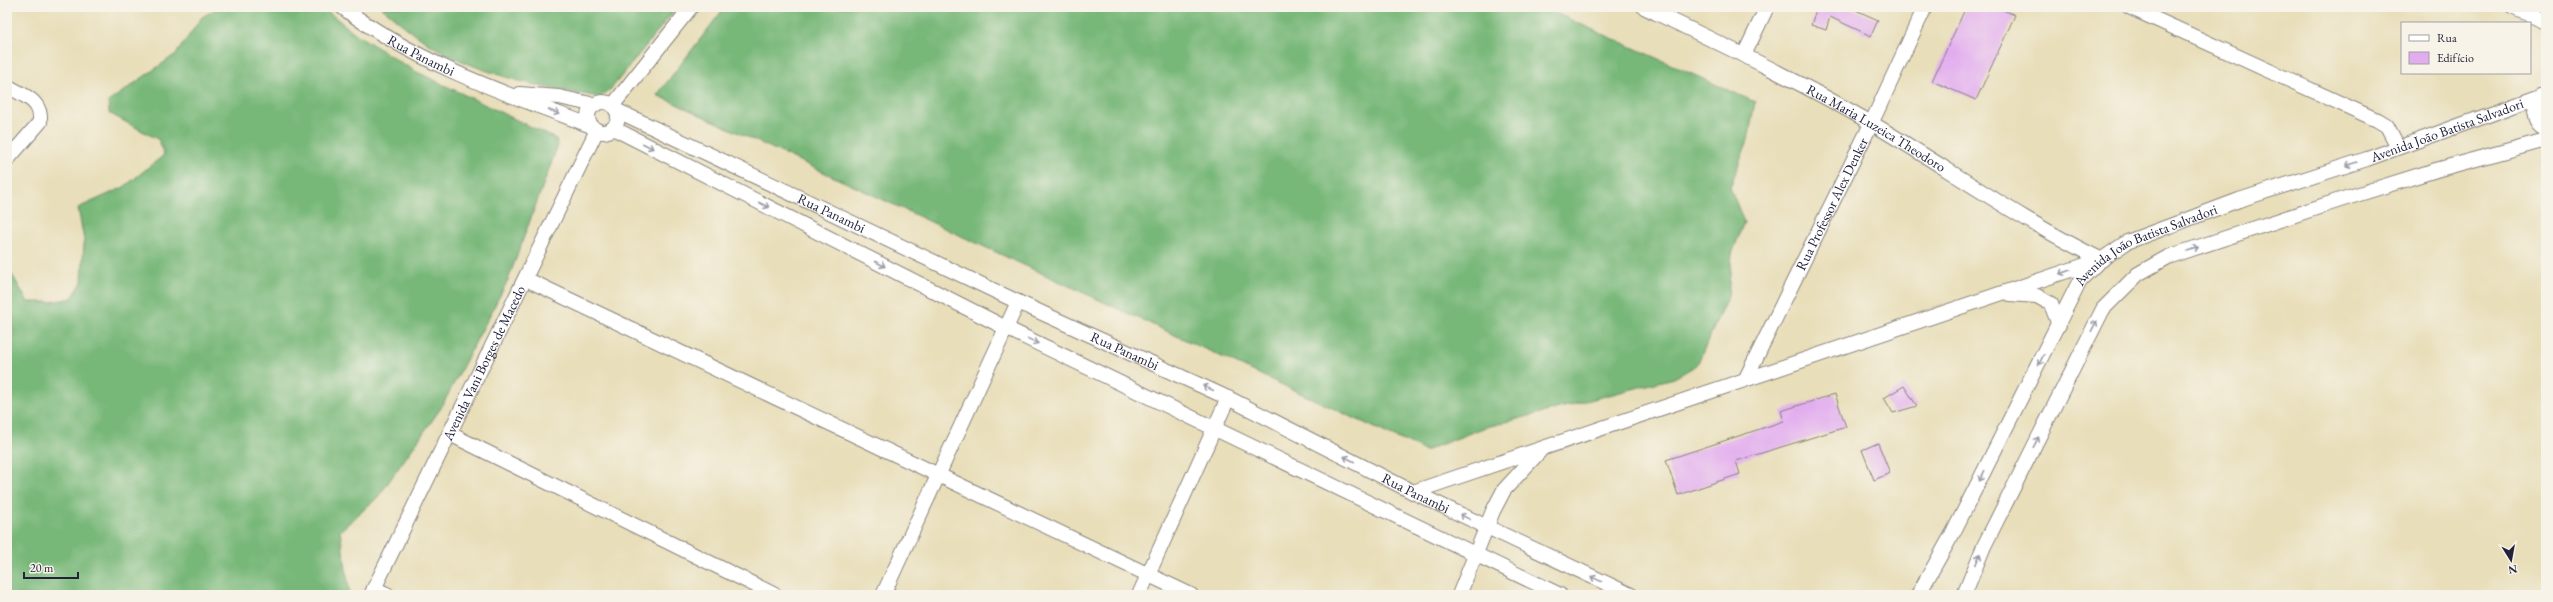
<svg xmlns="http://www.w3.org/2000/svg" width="2553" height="602" viewBox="0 0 2553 602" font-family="'EB Garamond',serif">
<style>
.forest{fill:#77b778;stroke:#4c6c5a}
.building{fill:#e2adef}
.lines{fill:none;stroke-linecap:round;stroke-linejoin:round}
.street-casing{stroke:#85807a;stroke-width:16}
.street{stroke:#fff;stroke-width:14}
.oneway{stroke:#9c9ca7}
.labels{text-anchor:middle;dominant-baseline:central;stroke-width:3;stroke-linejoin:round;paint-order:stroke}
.street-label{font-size:14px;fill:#22223b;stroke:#f7f3e8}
</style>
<rect width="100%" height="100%" fill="#f7f3e8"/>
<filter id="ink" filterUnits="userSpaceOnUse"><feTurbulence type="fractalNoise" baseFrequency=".025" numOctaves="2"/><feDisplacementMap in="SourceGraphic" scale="8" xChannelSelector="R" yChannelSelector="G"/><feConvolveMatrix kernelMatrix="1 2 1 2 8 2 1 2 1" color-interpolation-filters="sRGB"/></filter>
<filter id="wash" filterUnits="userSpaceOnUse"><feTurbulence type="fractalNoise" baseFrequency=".012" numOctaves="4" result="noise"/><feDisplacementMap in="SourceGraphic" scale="16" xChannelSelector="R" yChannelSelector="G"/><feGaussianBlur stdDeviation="0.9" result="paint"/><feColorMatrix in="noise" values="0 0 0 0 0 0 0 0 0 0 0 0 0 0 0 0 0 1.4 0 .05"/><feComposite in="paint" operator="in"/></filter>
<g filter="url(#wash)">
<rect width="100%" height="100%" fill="#e8deb9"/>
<g class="forest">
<path d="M219,7H322L356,34L413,70L556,139L558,145L508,280L441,408L378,497L340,531L350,595H7V356L14,330L7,324V266L28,302H51L72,298L82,282L84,240L78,208L124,187L164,155L159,140L109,113L108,102L176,54L202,17Z"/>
<path d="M381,7H677L611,89L600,97C541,88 485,76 432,46C414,35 397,20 381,7Z"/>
<path d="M725,7H1542L1755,102L1748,140L1730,187L1744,222L1732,254L1728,296L1697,365L1674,378L1483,428L1425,451L657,95Z"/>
</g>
<g id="blocks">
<g class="building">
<path d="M1808,7H1849L1878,20L1871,36L1830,17L1826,30L1811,25L1816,10Z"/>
<path d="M1966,7H1996L2015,15L1976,100L1932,81Z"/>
<path d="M1904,386L1917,406L1893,413L1884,398Z"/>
<path d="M1835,394L1846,427L1736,461L1740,474L1678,495L1666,460L1784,421L1781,411Z"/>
<path d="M1878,443L1890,473L1874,480L1862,450Z"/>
</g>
</g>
</g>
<g filter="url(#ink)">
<use href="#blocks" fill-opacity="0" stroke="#85807a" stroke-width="1"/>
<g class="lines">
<defs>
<g id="street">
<path id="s1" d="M342,7C416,63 506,94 592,126"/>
<path id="s2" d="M1644,7C1721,44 1799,81 1873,124C1949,169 2022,221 2102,260"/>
<path d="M2129,7L2377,120L2387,126L2398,147"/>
<path d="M2512,7L2546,22"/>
<path d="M1744,55L1767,7"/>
<path d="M7,86C24,96 42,100 40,122L7,160"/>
<path d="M519,94L559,97L595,105"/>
<path d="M2541,95C2534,108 2530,122 2546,130"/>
<circle cx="603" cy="117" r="15"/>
<path d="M613,105L691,7"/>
<path id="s3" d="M616,110L1018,302L1228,398L1413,492L1631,595"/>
<path d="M613,128L1006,328L1560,595"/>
<path d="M526,279L1191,595"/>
<path d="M2010,294L2037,296L2051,304L2059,325"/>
<path id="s4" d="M1746,378L1871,124L1925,7"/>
<path d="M450,434L775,595"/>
<path d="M1413,492L2097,261"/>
<path d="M374,588L388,595"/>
<path id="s5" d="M371,595L597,130"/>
<path d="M883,595L1018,302"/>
<path d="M1139,595L1228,398"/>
<path d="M1459,595L1493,511L1504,490L1539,452"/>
<path id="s6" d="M1918,595L1954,531L2080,280L2098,262L2127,242L2239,200L2367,159L2546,94"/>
<path d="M1964,595L1984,546L2103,309L2138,274L2168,257L2340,200L2436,170L2546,140"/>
</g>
</defs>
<use href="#street" class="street-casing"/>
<use href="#street" class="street"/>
</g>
<defs><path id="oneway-shaft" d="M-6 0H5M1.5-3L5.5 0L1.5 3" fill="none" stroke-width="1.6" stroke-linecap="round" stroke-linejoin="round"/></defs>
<g class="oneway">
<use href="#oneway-shaft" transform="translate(554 112) rotate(21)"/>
<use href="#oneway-shaft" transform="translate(648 146) rotate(27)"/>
<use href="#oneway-shaft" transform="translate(2351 164) rotate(162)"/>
<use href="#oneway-shaft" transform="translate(764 205) rotate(27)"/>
<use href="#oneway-shaft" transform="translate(2193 249) rotate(-19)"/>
<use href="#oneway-shaft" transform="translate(880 264) rotate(27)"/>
<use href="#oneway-shaft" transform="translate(2065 272) rotate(161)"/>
<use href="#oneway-shaft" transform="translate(2094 326) rotate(-63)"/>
<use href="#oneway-shaft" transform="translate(1033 341) rotate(26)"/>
<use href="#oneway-shaft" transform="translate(2041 360) rotate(117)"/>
<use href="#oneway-shaft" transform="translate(1208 388) rotate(-155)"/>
<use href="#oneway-shaft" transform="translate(2036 442) rotate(-63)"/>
<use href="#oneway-shaft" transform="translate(1349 459) rotate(-153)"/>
<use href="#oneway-shaft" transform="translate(1982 476) rotate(117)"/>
<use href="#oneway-shaft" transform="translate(1465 517) rotate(-154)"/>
<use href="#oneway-shaft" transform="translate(1978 559) rotate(-68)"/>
<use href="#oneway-shaft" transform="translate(1596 579) rotate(-155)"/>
</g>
</g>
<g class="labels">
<g class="street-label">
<text stroke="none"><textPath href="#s1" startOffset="93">Rua Panambi</textPath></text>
<text stroke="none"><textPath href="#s2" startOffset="262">Rua Maria Luzeica Theodoro</textPath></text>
<text stroke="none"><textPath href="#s6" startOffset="754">Avenida João Batista Salvadori</textPath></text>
<text stroke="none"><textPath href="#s4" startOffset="194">Rua Professor Alex Denker</textPath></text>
<text stroke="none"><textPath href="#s3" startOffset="239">Rua Panambi</textPath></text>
<text stroke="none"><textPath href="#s6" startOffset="430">Avenida João Batista Salvadori</textPath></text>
<text stroke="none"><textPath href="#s3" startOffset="563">Rua Panambi</textPath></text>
<text stroke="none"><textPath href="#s5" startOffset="258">Avenida Vani Borges de Macedo</textPath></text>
<text stroke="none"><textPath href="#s3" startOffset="887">Rua Panambi</textPath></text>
</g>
</g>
<rect width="2553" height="602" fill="none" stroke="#f7f3e8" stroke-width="24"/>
<rect x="2401" y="22" width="130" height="52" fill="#f7f3e8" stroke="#a29fa3"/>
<rect x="2409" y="35" width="20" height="6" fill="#ffffff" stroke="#a29fa3"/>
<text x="2437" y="42" font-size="12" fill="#22223b">Rua</text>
<rect x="2409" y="52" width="20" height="12" fill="#e2adef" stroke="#a29fa3"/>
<text x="2437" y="62" font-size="12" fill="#22223b">Edifício</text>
<g transform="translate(2511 560) rotate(169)" stroke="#f7f3e8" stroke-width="3" paint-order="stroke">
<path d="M0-3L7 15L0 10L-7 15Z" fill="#22223b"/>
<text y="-6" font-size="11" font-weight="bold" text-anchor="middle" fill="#22223b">N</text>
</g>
<path d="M24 572v6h54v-6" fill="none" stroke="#22223b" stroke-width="2"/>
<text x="30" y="572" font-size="12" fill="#22223b" stroke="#f7f3e8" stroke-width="3" paint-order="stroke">20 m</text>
</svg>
